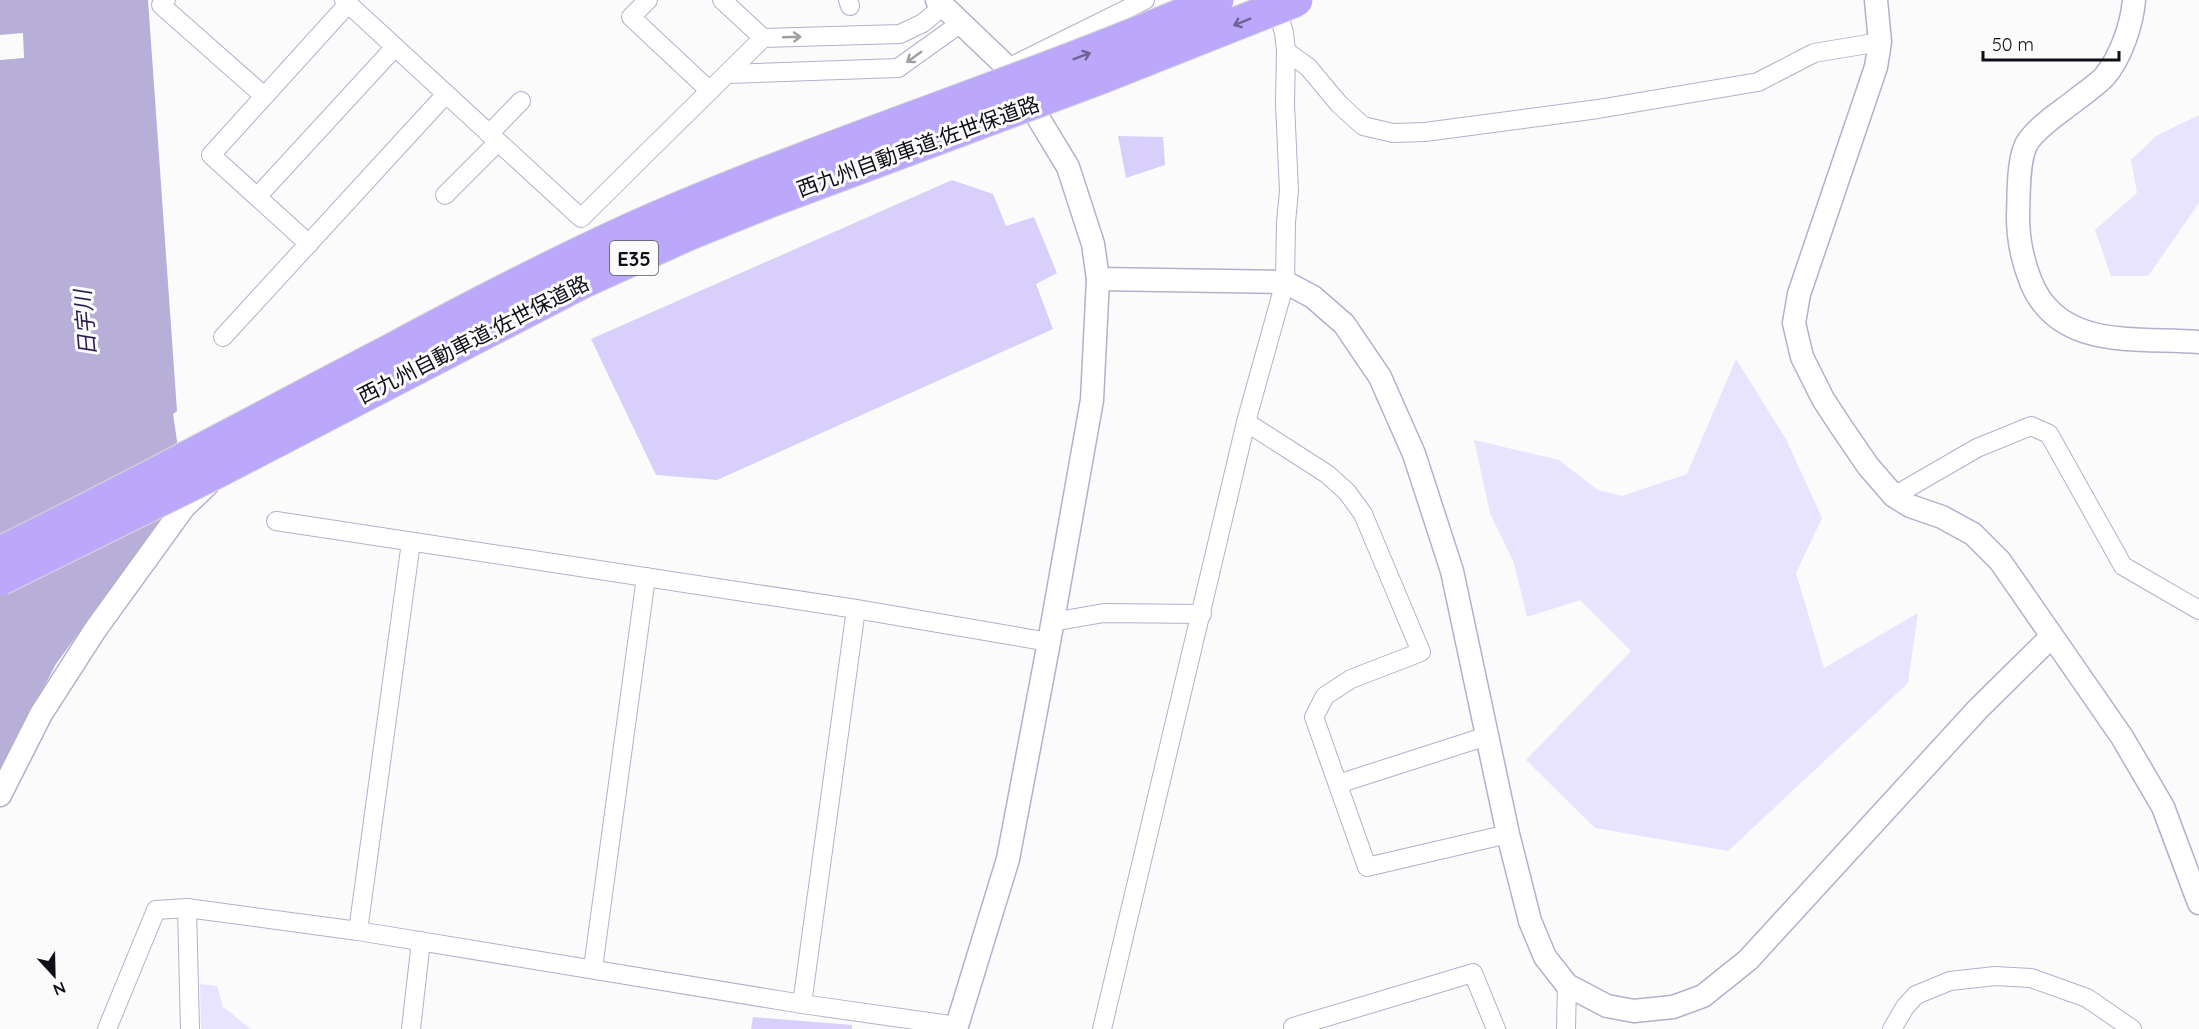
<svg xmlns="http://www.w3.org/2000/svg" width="2199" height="1029" viewBox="0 0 2199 1029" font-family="Quicksand,'Noto Sans JP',sans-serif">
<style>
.green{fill:#e8e3fe}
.water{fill:#b7afd7}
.building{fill:#d8d0fa}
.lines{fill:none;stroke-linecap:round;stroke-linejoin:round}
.minor-casing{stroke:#b5afcd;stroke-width:20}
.tertiary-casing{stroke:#b5afcd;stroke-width:25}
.minor{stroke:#fff;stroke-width:18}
.tertiary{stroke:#fff;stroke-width:22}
.motorway-bridge-casing{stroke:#d9d8da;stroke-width:35;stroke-linecap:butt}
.motorway-bridge{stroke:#bba8fa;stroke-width:33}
.oneway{stroke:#6e6394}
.oneway2{stroke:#9f9fa3}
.labels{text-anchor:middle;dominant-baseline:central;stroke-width:6;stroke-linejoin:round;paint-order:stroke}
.shield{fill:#fbfbfb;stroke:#56555c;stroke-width:1.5}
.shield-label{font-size:20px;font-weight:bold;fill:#100e18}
.street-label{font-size:21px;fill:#100e18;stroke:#fbfbfb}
.water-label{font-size:22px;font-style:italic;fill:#2d1e50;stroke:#fbfbfb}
</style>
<rect width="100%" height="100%" fill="#fbfbfb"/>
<g class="green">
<path d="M2199,115V203L2148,276H2111L2095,230L2137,193L2131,160L2156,136Z"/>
<path d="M1736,359L1786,439L1822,518L1796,573L1824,668L1918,613L1908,683L1728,851L1595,828L1526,760L1631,651L1580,600L1527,617L1514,563L1490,513L1474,440L1559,460L1598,490L1622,496L1687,474Z"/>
<path d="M200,984L217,986L223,1007L251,1029H201Z"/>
</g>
<path class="water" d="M0,0H148L177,411L173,414L183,481L169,509L56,664L0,769V60L24,58L23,33L0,35Z"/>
<g class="building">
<path d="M1118,136L1163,137L1165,165L1126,178Z"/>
<path d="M952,180L993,194L1006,226L1034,217L1057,273L1036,284L1053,329L717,480L656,475L591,339Z"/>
<path d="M753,1017L852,1025V1029H751Z"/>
</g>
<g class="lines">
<defs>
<g id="minor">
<path d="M166,0L161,5L264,96"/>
<path d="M344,0L581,218L763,38L900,34L923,23L943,6"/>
<path d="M648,0L631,17L710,91"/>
<path d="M722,0L763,38"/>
<path d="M848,0L850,6"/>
<path d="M1286,51L1308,67L1339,104L1363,126L1393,133L1425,132L1598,109L1758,82L1814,53L1880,42"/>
<path d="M1010,67L1145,0"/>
<path d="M727,74L898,68L961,23"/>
<path d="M489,134L521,101"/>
<path d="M445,195L498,142"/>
<path d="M257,197L395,47"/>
<path d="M309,244L211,155L348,4"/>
<path d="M223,337L446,94"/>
<path d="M1246,422L1327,474L1347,492L1363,514L1421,652L1351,679L1325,696L1314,717L1367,867L1508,834"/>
<path d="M1894,496L1977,448L2031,426L2049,434L2123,566L2199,610"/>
<path d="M276,521L856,609L1049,642"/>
<path d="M1052,622L1104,613L1202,614"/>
<path d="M1338,784L1487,736"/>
<path d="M187,908L358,931L802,1004L957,1026"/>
<path d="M358,931L411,542"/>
<path d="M593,968L646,577"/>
<path d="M802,1004L856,609"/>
<path d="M107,1029L156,910L187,908L190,1029"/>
<path d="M411,1029L421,941"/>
<path d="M1102,1029L1246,422L1285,282L1286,222L1289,191L1285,104L1286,51L1284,33L1275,2"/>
<path d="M1294,1029L1293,1027L1473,973L1496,1029"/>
<path d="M1566,1029L1567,985"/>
<path d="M1892,1029L1905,1007L1916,995L1950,981L1995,976L2031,978L2087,998L2132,1029"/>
</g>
<g id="tertiary">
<path d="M937,0L1008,68L1068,167L1093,244L1098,279L1092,400L1049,642L1008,859L956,1029"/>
<path d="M1876,0L1880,42L1876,67L1799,294L1794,323L1802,357L1823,399L1840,425L1868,466L1894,496L1910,506L1942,517L1973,534L2000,561L2122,737L2163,807L2199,903"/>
<path d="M2134,0C2132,24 2121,57 2105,76C2098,84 2086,92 2077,99C2061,112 2042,123 2029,140C2017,155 2019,197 2018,216C2018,240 2022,260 2031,282C2059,351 2138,337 2199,342"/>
<path d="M1098,279L1285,282L1313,297L1344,324L1380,377L1414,454L1452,571L1508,834L1530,921L1545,957L1567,985L1607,1006L1634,1011L1673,1007L1703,996L1748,960L1978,709L2051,637"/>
<path d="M0,795L41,714L95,630L184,507L207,485"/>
</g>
</defs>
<use href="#minor" class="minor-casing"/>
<use href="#tertiary" class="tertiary-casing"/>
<use href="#minor" class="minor"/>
<use href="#tertiary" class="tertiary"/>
<defs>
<g id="motorway-bridge">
<path d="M0,553C131,489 259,419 388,352C477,304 567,257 659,217C843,138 1034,79 1217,0"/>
<path d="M0,579L218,471L582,282L688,234L772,200L1099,78L1296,0"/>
</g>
</defs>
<use href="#motorway-bridge" class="motorway-bridge-casing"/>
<use href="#motorway-bridge" class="motorway-bridge"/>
</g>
<defs><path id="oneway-shaft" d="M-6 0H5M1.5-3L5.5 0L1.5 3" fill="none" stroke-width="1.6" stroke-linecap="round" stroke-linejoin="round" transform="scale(1.5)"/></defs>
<g class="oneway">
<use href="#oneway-shaft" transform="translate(1242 22) rotate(158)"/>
<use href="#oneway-shaft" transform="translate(1082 56) rotate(-21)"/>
</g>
<g class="oneway2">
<use href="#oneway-shaft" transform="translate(792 37) rotate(-2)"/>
<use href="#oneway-shaft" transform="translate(914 57) rotate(144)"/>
</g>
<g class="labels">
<rect class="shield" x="610" y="241" width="48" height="34" rx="4.5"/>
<g class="shield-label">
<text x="634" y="258">E35</text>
</g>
<g class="street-label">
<text transform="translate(918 146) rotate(-20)">西九州自動車道;佐世保道路</text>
<text transform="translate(473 339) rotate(-27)">西九州自動車道;佐世保道路</text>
</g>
<g class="water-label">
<text transform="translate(85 323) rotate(-95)">日宇川</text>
</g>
</g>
<g transform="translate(54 975) rotate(158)" stroke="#fbfbfb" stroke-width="4.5" paint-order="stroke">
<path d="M0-4.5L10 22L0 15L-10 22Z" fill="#100e18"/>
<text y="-9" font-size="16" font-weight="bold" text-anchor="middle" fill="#100e18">N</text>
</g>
<path d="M1983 51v9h136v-9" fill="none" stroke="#100e18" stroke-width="3"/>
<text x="1992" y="51" font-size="18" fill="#100e18" stroke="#fbfbfb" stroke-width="4.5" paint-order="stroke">50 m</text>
</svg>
